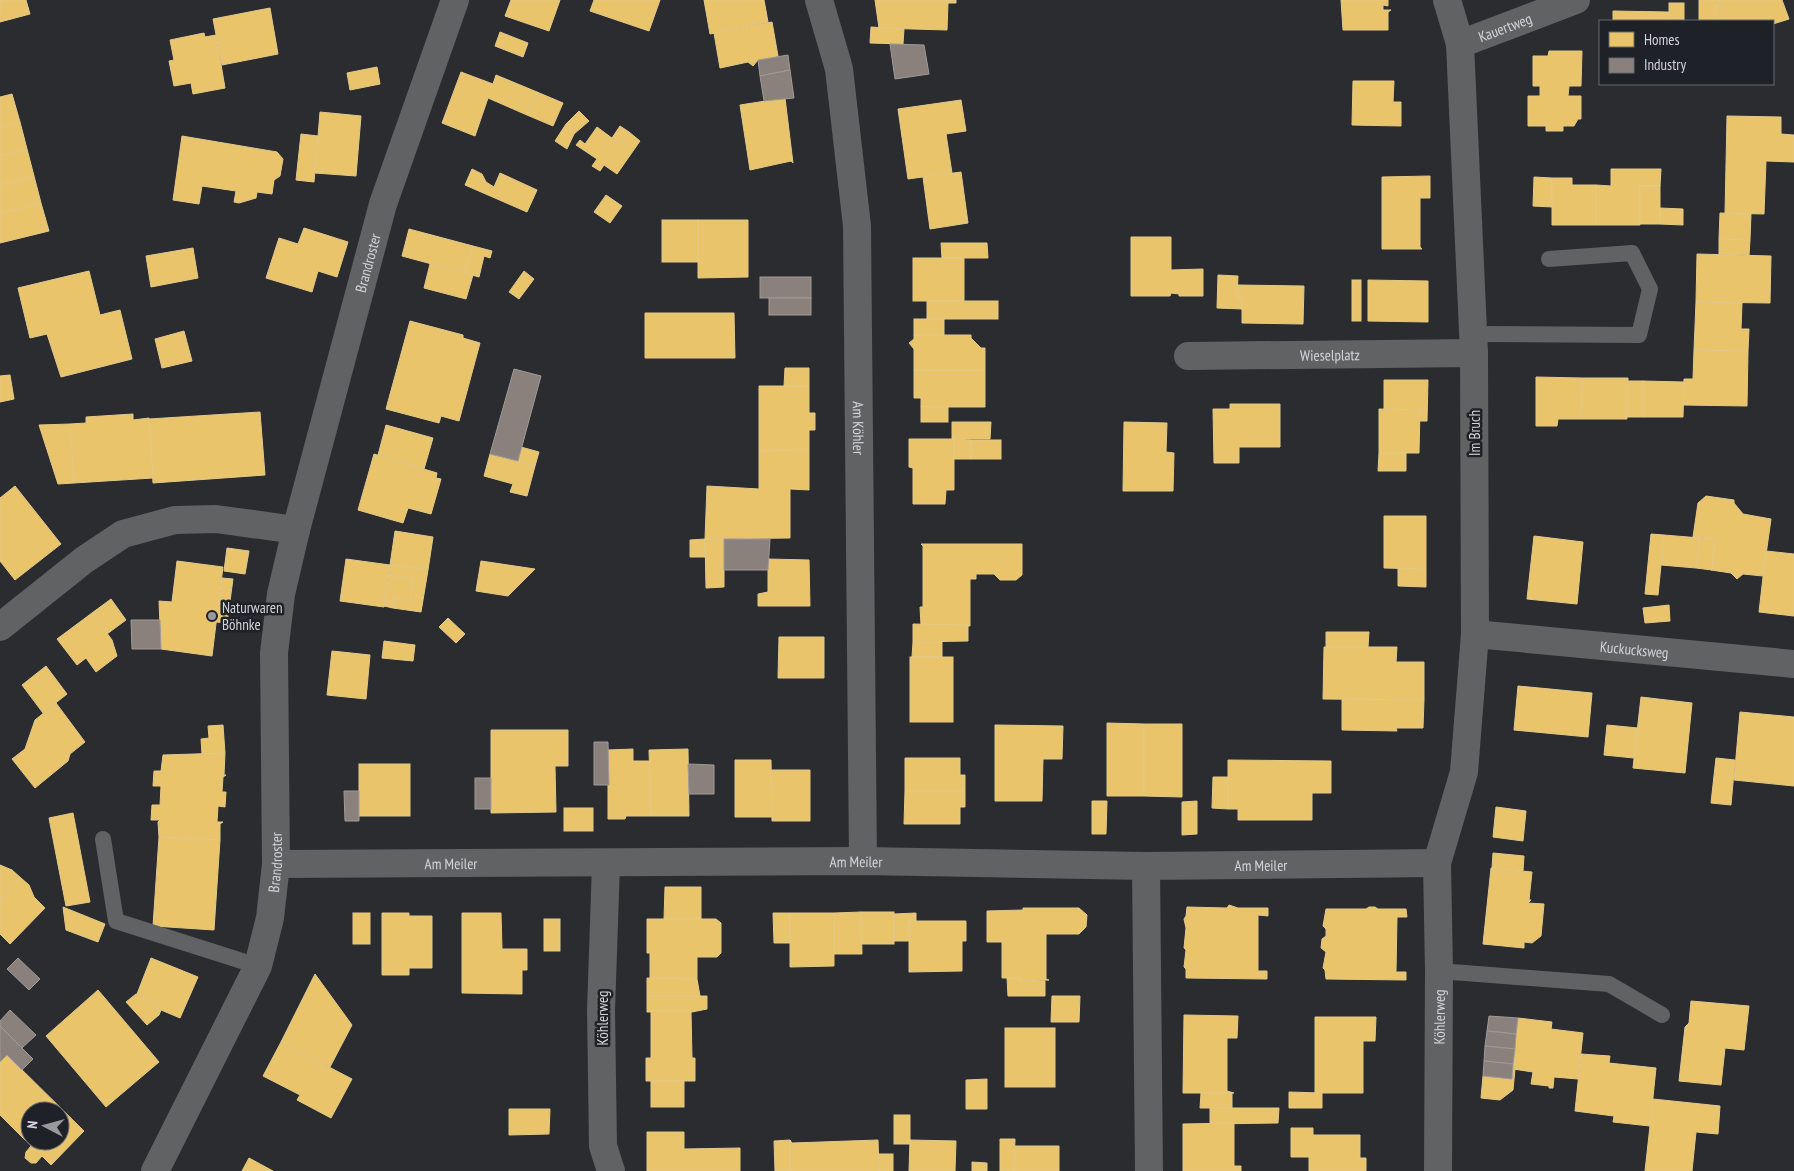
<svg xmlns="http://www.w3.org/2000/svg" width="1794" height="1171" viewBox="0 0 1794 1171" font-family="'PT Sans Narrow',sans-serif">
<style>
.homes{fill:#e9c46a;stroke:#e2c98b;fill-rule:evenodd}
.industry{fill:#8a817c;stroke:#a09a98}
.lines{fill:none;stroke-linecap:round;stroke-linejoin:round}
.service{stroke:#606263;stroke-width:16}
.minor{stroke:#606263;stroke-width:28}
.tertiary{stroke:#606263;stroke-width:28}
.poi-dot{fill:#97999d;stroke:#1e2127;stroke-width:2}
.labels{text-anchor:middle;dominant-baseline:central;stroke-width:5;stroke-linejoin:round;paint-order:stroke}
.street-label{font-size:15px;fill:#d2d4d8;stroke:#1e2127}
.poi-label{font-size:15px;fill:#d2d4d8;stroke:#1e2127;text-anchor:start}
</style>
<rect width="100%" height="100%" fill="#2a2c2f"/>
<g class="homes">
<path d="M0,0H26L30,14L0,22Z"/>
<path d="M511,0H560L549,31L505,16Z"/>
<path d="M594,0H660L649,31L590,11Z"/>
<path d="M704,0H764L768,22L710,34Z"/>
<path d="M875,0H956V3H948L947,30L879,28Z"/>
<path d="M1341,0H1388V6L1383,5V10H1391L1388,12V30H1343Z"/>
<path d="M1699,0H1719L1720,4L1715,6V21H1699Z"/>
<path d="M1719,0H1782L1789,19L1773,24V21H1727Z"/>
<rect x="1669" y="3" width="15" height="18"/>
<path d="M1720,4L1727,21H1715V6Z"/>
<path d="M270,8L278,54L222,65L213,19Z"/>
<path d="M1613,11L1669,12V21H1613Z"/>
<path d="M772,22L778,56L758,60L753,66L748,62L720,68L714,33Z"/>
<path d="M871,27L904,29L903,44L870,43Z"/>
<path d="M500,32L528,43L523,57L495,46Z"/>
<path d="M204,33L205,37L216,35L225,88L193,94L191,83L174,86L169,61L174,60L170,40Z"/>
<path d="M1549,51H1582L1581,86H1569L1568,96H1581V119H1578L1574,126H1563V131H1546V126H1528V96H1540V86H1533V56H1548Z"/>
<path d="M377,67L380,84L350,90L347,73Z"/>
<path d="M461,72L493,84L496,75L537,92L527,115L488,98L475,136L442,123Z"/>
<path d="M1353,81H1394L1393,102H1401V126L1352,125Z"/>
<path d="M537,92L563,103L553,126L527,115Z"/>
<path d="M12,94L20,122L0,127V97Z"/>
<path d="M785,98L793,163L791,161L750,170L740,105Z"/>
<path d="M961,100L966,131L946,134L952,173L908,179L898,109Z"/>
<path d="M579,111L589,121L574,134L567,149L555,141L566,124Z"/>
<path d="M320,112L361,116L356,176L315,173Z"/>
<path d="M1727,116L1781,117V134L1794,135V162L1766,161L1764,214L1725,213Z"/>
<path d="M20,122L27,149L0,156V127Z"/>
<path d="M620,126L629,132L620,144L612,138Z"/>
<path d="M597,127L620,144L629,132L640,141L617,174L604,165L600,171L592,166L597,159L576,145L580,140L585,144Z"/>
<path d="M301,134L318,136L314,182L296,180Z"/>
<path d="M182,136L277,152L283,159L280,176L274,180L272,194L257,192L256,198L239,203L234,202L236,191L202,186L199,204L173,200Z"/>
<path d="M27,149L34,176L0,185V156Z"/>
<path d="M472,169L482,174L486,182L494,187L500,173L537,190L527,212L465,185Z"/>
<path d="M1611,169H1661L1660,186H1640V225H1596V185L1611,186Z"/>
<path d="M961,172L968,223L930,229L923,177Z"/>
<path d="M34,176L41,203L0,214V185Z"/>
<path d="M1430,176V198H1420V247L1422,249H1382V177Z"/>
<path d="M1534,177L1552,178V207L1533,206Z"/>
<path d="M1552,178H1572V185H1596V225H1552Z"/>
<rect x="1640" y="186" width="20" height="38"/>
<path d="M606,195L622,206L610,223L594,212Z"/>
<path d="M41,203L49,231L0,243V214Z"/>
<path d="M1660,208L1683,209V225L1660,224Z"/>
<path d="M1720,213L1751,214L1750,240L1719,239Z"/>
<rect x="662" y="220" width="36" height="42"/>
<path d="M698,220H748V277L698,278Z"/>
<path d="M304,228L348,242L337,277L318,271L312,292L266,278L279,238L298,244Z"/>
<path d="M409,229L473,246L465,273L402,256Z"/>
<path d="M1131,237H1171V270L1203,269V296H1179V294L1171,293L1170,296H1131Z"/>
<path d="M1719,239L1750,240L1749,255L1719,254Z"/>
<path d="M941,243H987L988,258H942Z"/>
<path d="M473,246L492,251L490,258L484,256L479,277L465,273Z"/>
<path d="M193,248L198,278L151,287L146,256Z"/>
<path d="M1697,254L1771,256L1770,303L1696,302Z"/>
<rect x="913" y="258" width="51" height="43"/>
<path d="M430,264L473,275L466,299L424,288Z"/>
<path d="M89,271L100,315L120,310L132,359L61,377L47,334L30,338L18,288Z"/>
<path d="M524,271L534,279L519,299L509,292Z"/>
<path d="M1218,275L1238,276L1237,297H1242V309L1217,308Z"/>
<rect x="1352" y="280" width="9" height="41"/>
<path d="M1368,280L1428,281V322L1368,321Z"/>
<path d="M1237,285L1304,286L1303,324L1242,323V297H1237Z"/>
<rect x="927" y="301" width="71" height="18"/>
<path d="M1696,302L1742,303L1741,329H1749L1748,351L1694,350Z"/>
<path d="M645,313H734L735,358H645Z"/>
<rect x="914" y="319" width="30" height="16"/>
<path d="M410,321L463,335V338L480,343L459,421L441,416L439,423L386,409Z"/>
<path d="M184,331L192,361L162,368L155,339Z"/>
<path d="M914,335H971V338L981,348H985V370H914V349L909,343L914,339Z"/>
<path d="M1694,350L1748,351L1747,406L1683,405L1684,379H1693Z"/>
<path d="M785,368H809V386H784Z"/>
<path d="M914,370H985V407H921V398H914Z"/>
<path d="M10,375L14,399L0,402V376Z"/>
<path d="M1536,377L1582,378L1581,419H1558L1557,426H1536Z"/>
<path d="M1582,378H1628L1627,419H1581Z"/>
<path d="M1384,380H1428L1427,421H1419L1420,410L1384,409Z"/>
<rect x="1627" y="381" width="16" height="36"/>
<path d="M1643,381L1684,382L1683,417H1643Z"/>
<path d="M759,386H809V413H815V430H809V450L759,451Z"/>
<path d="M1230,404H1280V447H1239V463H1214L1213,409H1230Z"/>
<rect x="921" y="407" width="27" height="15"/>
<path d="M1379,409L1420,410L1419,453H1379Z"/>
<path d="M260,412L265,475L153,483L149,419Z"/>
<path d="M133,414V420L149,418L153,478L74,483L70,424L86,423V417Z"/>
<path d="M952,422H991L990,439H952Z"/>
<path d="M1124,422L1167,423L1166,452L1174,453L1173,491H1123Z"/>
<path d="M70,424L74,483L58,484L39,425Z"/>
<path d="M386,425L433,438L424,469L378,455Z"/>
<path d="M909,439H954V490H946L945,504H913V468L909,467Z"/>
<path d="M954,439L971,440V459H954Z"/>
<rect x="971" y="440" width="30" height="19"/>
<path d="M521,447L539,452L535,466L518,461Z"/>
<path d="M809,450V490L790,489V538L705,539L707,486L759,489V451Z"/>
<path d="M1379,453H1406V471H1378Z"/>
<path d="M374,454L437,473L436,478L441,479L431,514L408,508L403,523L358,510Z"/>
<path d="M490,454L535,466L527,496L510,492L513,484L484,476Z"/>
<path d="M15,486L61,544L15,580L0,561V498Z"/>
<path d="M1706,496L1734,500V503L1743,514L1771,519L1763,576L1743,574L1737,579L1731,573L1711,570L1715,539L1693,537L1698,503Z"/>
<path d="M1384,516H1426V569L1384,568Z"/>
<path d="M395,531L433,537L428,570L390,565Z"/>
<path d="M1651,534L1664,535L1658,595L1645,594Z"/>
<path d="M1664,535L1700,538L1696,568L1661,565Z"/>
<path d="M1534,536L1583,542L1577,604L1527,599Z"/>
<path d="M1700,538L1715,539L1712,570L1696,568Z"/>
<path d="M705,539L706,557H690V540Z"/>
<path d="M705,539H724V587L706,588Z"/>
<path d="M921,544H1022V575L1016,580H1000L994,574H976V579H970V626L921,625L920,607H923V546Z"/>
<path d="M227,548L249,551L245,574L224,571Z"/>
<path d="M1766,551L1794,554V616L1759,612Z"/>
<path d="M346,559L390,565L384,607L340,601Z"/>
<path d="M768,559L809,560L810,606H758V594L768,592Z"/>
<path d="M177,561L223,567L212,656L161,649L159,601L172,602Z"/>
<path d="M481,561L535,569L508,596L476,591Z"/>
<path d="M390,565L428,570L421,612L393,608L394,598L410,601L413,579L389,575Z"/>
<path d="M1398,568L1426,569V587L1398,586Z"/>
<path d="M389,575L413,579L410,601L394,598L393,608L384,606Z"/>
<path d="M222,578L233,579L227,623L216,622Z"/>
<path d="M111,599L126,620L107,634L92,613Z"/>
<path d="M1669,605L1670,621L1645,623L1643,608Z"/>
<path d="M92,613L112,640L117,656L96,672L86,658L77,665L57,639Z"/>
<path d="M448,618L465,634L456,643L439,627Z"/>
<path d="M913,624L968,625V641L913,642Z"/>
<path d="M1326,632H1369L1368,647H1326Z"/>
<path d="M779,637H824V678H778Z"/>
<path d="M384,641L415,645L413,661L382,658Z"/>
<path d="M913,642H942V657H912Z"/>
<path d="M1324,647H1397L1396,662H1424V700L1323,699Z"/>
<path d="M332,651L370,655L366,699L327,695Z"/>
<rect x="910" y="657" width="43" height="65"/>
<path d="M46,666L67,694L43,713L22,685Z"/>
<path d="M1518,686L1592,693L1588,737L1514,730Z"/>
<path d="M1641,697L1692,703L1685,773L1633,768Z"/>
<path d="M1342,699L1424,700L1423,728H1396L1397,731L1342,730Z"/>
<path d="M56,703L85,742L70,754L68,761L35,788L12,759L25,749L35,720Z"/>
<path d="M1740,712L1794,717V786L1734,780Z"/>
<path d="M1107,723L1144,724V796H1107Z"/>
<path d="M1144,724H1182V797L1144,796Z"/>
<path d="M223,725L225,753L202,754L201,739L209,738L208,726Z"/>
<path d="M995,725L1063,726L1062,759H1043L1042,801H995Z"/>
<path d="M1607,725L1638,728L1634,758L1604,755Z"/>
<path d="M491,730H568V766H555L556,812L491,813Z"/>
<path d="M633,749V761H650L651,816H626L625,819H608V750Z"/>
<path d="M688,749L689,816H651L649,750Z"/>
<path d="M225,753L224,775H226L223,777L222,792H226L225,807L218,806L217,822H223L220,824V840L159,837L158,822L160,820H151L152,805H160L161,786H153L154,771H161L163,755Z"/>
<path d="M905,758H960V775H965V791H905Z"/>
<path d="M1716,758L1735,760L1731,805L1711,803Z"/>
<path d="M735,760H771L772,817H735Z"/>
<path d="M1228,760L1331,761V793H1312V820H1238V809H1228Z"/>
<rect x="359" y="764" width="51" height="52"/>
<path d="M771,770H810V821H772Z"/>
<path d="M1213,777H1228V809L1212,808Z"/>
<path d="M905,791H965V807H960V824H904Z"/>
<path d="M1092,801H1107L1106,834H1092Z"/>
<path d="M1197,801V834L1182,835V802Z"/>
<path d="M1496,807L1526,811L1523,841L1493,837Z"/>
<rect x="564" y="808" width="29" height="23"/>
<path d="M73,813L90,902L66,906L49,818Z"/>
<path d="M159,837L220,840L214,930L153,926Z"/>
<path d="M1493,853L1524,856L1523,871L1492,868Z"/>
<path d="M0,865L12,870L21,878L0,900Z"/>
<path d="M1491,868L1532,872L1529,900H1531L1528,903L1544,904L1541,936L1532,943L1524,942V948L1483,944Z"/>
<path d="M21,878L29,885L34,897L45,908L10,944L0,934V900Z"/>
<path d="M665,887H701V919H664Z"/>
<path d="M1229,905L1238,908H1268V916L1258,915V971H1267V979L1186,978V969L1184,967L1186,950L1184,948L1186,928L1184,919L1186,916L1187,907L1227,908Z"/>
<path d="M63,907L105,924L98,942L66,930Z"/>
<path d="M1369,907H1375L1378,909H1406L1407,917H1397L1396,972H1406V980L1326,979L1325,970L1323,968L1326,952L1321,948L1322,939L1326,936V929L1323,926L1326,909H1366Z"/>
<path d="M1023,908H1079L1087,915L1086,927L1079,934H1046V979L1049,980L1020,981V978H1002V942H987V911L1023,910Z"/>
<rect x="861" y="912" width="33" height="32"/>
<path d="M861,912L862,954H834V913Z"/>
<rect x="353" y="913" width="17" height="31"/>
<path d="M382,913H409V916H432V968H409V975H382Z"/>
<path d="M462,913H501L502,949H527V970H522V994L462,993Z"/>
<path d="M773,913H790V943H774Z"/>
<path d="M790,913H834V966L790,967Z"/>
<path d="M916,913V921H909V941H894V914Z"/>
<rect x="544" y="919" width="16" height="32"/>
<path d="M647,919H716L721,923V953L717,957H697V979H650V953H647Z"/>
<path d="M909,921H966V941H962V971L909,972Z"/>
<path d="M151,958L198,977L180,1018L154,1007L157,1002L137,994Z"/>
<path d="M315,974L352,1025L330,1067L281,1042Z"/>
<path d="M647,978L697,979L700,996H647Z"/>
<path d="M1007,978H1020V981H1045V996H1008Z"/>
<path d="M98,990L159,1062L106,1107L46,1036Z"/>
<path d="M136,994L157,1002L154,1007L161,1010L159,1015L147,1025L126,1002Z"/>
<path d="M647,996H707V1009L692,1012H647Z"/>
<path d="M1052,996H1080L1079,1022H1051Z"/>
<path d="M1691,1001L1749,1006L1744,1050L1725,1048L1721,1085L1679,1081L1685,1027L1689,1023Z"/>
<path d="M691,1011L692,1058H695V1081H646V1058H651V1011Z"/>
<path d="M1184,1015L1238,1016L1237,1038H1227V1091L1234,1093H1183Z"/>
<path d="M1315,1017H1376L1375,1041H1363V1093H1315Z"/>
<path d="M1518,1018L1552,1022L1551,1029L1583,1033L1578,1079L1554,1077L1553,1088H1549V1086L1531,1084L1533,1072L1513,1069Z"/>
<rect x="1005" y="1028" width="50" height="59"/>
<path d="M281,1042L352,1079L331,1118L297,1100L300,1095L263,1076Z"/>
<path d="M1581,1054L1610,1056L1609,1063L1656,1068L1650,1126L1613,1122L1614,1116L1575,1111Z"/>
<path d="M7,1055L84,1131L51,1165L42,1156L36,1163H31L25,1158L26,1152L31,1146L0,1115V1062ZM30,1111H60V1141H30Z"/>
<path d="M1513,1069H1515L1513,1090L1500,1100L1481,1098L1483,1076L1512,1079Z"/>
<path d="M987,1079V1109H966V1080Z"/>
<rect x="651" y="1081" width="33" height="26"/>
<path d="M1289,1092L1322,1093V1108H1289Z"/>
<path d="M1201,1093H1232V1108H1200Z"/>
<path d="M1653,1099L1720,1106L1718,1134L1696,1132L1692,1171H1645Z"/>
<path d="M1210,1108H1279L1278,1123L1210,1124Z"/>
<path d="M509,1109H550L549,1134L509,1135Z"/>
<rect x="894" y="1115" width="16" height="29"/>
<path d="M1234,1123V1166H1241V1171H1183V1124Z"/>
<path d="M1291,1128H1313V1135H1360V1158H1366V1171H1309V1157H1291Z"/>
<path d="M647,1132H684V1149L740,1148V1171H647Z"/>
<path d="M1000,1139H1015L1014,1171H1000Z"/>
<path d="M790,1140L792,1143L878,1140L879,1171H790Z"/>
<path d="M790,1140V1171H775L774,1141Z"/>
<path d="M910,1140L956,1141L955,1171H909Z"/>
<path d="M1015,1146H1059V1171H1014Z"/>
<rect x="879" y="1154" width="14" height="17"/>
<path d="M249,1158L273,1171H242Z"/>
<path d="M972,1162L987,1163V1171H972Z"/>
</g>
<g class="industry">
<path d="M890,44L924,45L929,74L895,79Z"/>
<path d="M788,55L790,70L760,76L758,60Z"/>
<path d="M790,70L794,98L764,101L760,76Z"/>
<rect x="760" y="277" width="51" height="21"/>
<rect x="769" y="298" width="42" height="17"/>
<path d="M514,369L541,376L518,461L490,454Z"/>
<path d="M724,539H770L768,570H724Z"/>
<path d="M131,620H160L161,649H132Z"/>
<path d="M594,742H608L609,785H594Z"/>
<path d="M688,764L714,765V794H689Z"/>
<rect x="475" y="778" width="16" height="31"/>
<path d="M344,791H359V821H345Z"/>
<path d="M18,958L40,979L29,990L7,969Z"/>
<path d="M10,1010L36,1035L22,1048L0,1026V1021Z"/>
<path d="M1489,1016L1518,1018L1516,1034L1487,1031Z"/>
<path d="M0,1026L33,1059L22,1070L7,1055L0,1062Z"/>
<path d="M1487,1031L1516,1034L1515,1049L1485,1046Z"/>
<path d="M1485,1046L1515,1049L1513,1064L1484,1061Z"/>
<path d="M1484,1061L1513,1064L1512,1079L1483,1076Z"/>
</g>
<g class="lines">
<g class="service">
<path d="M1473,334L1639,335L1650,289L1632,253L1549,259"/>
<path d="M103,839L116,921L258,966"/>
<path d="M1439,971L1609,984L1662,1015"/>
</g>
<g class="minor">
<path id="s1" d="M819,0L839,69L857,226L863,861"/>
<path id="s2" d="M1460,44L1576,0"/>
<path id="s3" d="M1188,356L1474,353"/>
<path d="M0,627L84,560L123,534L175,520L216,519L296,530"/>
<path id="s4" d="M1475,634L1794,664"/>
<path id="s5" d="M276,864L863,861L1146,866L1437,863"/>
<path d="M606,864L601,1010L603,1146L611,1171"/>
<path d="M1146,866L1149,1171"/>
<path id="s6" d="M1438,1171L1439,971L1437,863L1464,772L1475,634L1474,353L1460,44L1447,0"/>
</g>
<path class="tertiary" id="s7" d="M155,1171L258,966L270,918L276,864L274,653L281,594L296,530L383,204L455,0"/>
</g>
<circle class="poi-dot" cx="212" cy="616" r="5"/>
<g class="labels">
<g class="street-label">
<text stroke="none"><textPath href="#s2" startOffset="48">Kauertweg</textPath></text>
<text stroke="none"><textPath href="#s7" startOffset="946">Brandroster</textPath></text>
<text stroke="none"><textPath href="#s3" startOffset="142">Wieselplatz</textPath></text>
<text stroke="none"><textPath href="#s1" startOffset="432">Am Köhler</textPath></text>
<text transform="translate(1474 433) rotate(-90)">Im Bruch</text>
<text stroke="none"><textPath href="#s4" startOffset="160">Kuckucksweg</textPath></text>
<text stroke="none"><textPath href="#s7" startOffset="335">Brandroster</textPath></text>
<text stroke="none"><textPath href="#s5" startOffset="580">Am Meiler</textPath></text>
<text stroke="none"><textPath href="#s5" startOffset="175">Am Meiler</textPath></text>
<text stroke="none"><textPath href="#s5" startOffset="985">Am Meiler</textPath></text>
<text stroke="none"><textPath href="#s6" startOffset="154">Köhlerweg</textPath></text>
<text transform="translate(602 1018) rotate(-90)">Köhlerweg</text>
</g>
<g class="poi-label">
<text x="222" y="607">Naturwaren<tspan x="222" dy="17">Böhnke</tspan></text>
</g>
</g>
<rect x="1599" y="20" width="175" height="65" fill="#1e2127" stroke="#66696e"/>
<rect x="1609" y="32" width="25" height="15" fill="#e9c46a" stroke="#66696e"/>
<text x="1644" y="45" font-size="15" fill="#d2d4d8">Homes</text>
<rect x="1609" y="58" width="25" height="15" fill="#8a817c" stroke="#66696e"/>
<text x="1644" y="70" font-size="15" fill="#d2d4d8">Industry</text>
<g transform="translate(45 1126) rotate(276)"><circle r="24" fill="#1e2127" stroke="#66696e"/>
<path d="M0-4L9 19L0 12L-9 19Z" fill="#97999d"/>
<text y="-8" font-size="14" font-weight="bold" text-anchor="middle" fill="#d2d4d8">N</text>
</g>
</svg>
